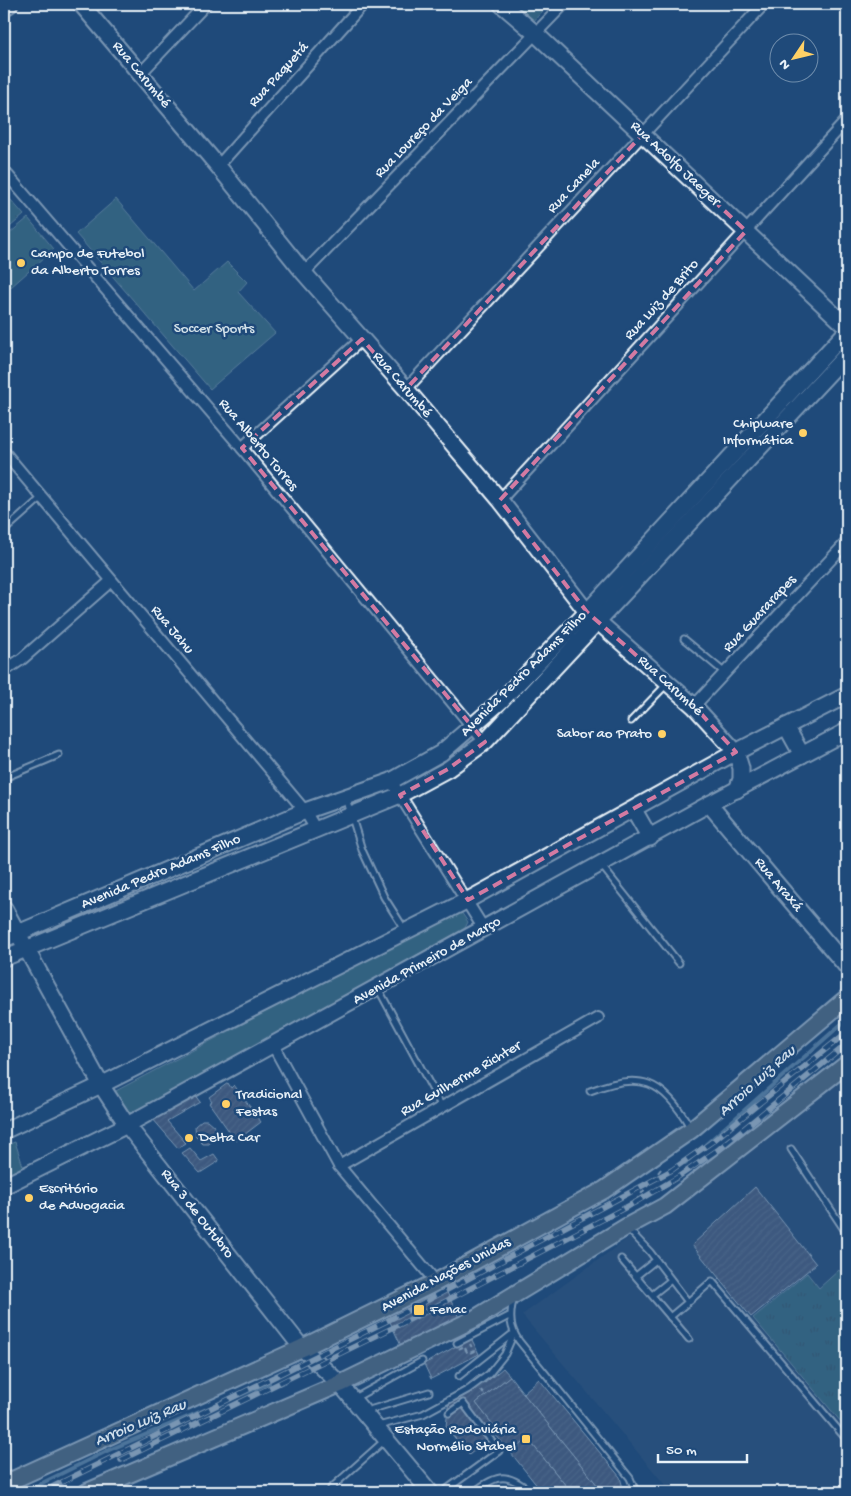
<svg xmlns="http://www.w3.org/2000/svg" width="851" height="1496" viewBox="0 0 851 1496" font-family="'Gochi Hand',sans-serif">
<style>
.built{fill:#33547e}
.grass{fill:url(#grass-tufts);stroke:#9ab8c2}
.park{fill:#4c7f8b;stroke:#9ab8c2}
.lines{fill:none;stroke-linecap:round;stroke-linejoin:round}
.stream{stroke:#84a7c3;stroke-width:4}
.building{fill:url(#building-hatch);stroke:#e8f1f8}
.lane-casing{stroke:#e8f1f8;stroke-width:9}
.street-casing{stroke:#e8f1f8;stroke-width:14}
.secondary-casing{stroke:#e8f1f8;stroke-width:19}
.primary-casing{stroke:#e8f1f8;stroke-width:20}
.path{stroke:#e8f1f8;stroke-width:2;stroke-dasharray:5 4;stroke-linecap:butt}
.lane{stroke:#1f4a7a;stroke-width:5}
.street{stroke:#1f4a7a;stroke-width:10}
.secondary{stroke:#1f4a7a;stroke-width:15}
.primary{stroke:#6c7d8b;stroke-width:16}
.rail-casing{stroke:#e8f1f8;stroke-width:5.5}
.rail{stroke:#1f4a7a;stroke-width:4;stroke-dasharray:11;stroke-linecap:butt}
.path-bridge{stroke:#e8f1f8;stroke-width:2;stroke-dasharray:5 4;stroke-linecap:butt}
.marked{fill:none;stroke:#d37aa2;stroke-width:4;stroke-dasharray:10 6;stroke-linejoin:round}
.poi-dot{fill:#ffd166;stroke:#1f4a7a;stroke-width:2}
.labels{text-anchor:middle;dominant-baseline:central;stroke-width:5;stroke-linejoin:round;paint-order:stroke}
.street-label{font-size:15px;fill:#e8f1f8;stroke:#1f4a7a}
.poi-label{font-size:15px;fill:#e8f1f8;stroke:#1f4a7a;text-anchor:start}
.park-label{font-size:15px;fill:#d1e0e8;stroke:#1f4a7a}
.water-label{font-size:16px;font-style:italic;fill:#cfdeeb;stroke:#1f4a7a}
</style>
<defs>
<pattern id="grass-tufts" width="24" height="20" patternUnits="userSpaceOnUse" patternTransform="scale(1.25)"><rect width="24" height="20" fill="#4c7f8b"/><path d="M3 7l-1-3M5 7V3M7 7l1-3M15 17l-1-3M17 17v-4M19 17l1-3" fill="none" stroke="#49666e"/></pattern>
<pattern id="building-hatch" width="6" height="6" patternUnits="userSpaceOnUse" patternTransform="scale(1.25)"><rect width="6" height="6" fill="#636b86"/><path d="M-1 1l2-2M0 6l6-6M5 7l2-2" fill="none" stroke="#798198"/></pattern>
</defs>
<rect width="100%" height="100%" fill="#1f4a7a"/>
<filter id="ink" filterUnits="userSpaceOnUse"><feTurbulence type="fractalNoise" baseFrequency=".02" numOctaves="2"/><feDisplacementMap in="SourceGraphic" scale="10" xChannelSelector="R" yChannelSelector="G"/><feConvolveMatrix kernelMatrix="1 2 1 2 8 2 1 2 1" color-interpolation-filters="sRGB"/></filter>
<g filter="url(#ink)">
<path class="built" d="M847,1069V1492H671L522,1315L670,1208Z"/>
<g class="grass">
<path d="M4,192L24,215L4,232Z"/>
<path d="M839,1270L847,1281V1429L753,1318L807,1273L819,1288Z"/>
</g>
<g class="park">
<path d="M509,4H549L532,23Z"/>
<path d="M116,199L194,291L227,262L247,282L238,292L275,333L210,389L76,234Z"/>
<path d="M28,218L54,249L11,287L4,278V238Z"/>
<path d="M461,912L468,922L465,928L128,1118L112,1093L453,913Z"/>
<path d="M15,1142L24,1169L4,1176V1146Z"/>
</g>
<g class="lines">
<g class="stream">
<path d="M685,1163L847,1019"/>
<path d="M24,1492L109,1450L269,1383"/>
</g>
</g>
<g class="building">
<path d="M228,1083L231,1088L234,1085L261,1122L236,1141L209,1103L212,1101L209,1097Z"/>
<path d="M194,1094L200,1102L167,1121L186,1143L178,1148L152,1118Z"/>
<path d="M202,1120H207L214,1126L215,1137L209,1144H203L196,1137L195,1126Z"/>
<path d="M190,1148L201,1161L214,1154L219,1161L200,1173L182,1153Z"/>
<path d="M755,1187L816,1264L751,1317L692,1245Z"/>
<path d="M443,1284L461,1322L403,1350L385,1311Z"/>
<path d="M471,1338L479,1354L431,1379L424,1364Z"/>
<path d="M503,1368L510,1376L476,1403L498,1431L469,1455L446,1427L449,1399L479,1375L485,1383Z"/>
<path d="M510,1376L523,1393L603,1492H571L528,1439L511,1453L495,1434L498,1431L476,1403Z"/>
<path d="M539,1379L620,1477L624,1492H603L523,1393Z"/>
<path d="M528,1439L571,1492H542L511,1453Z"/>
</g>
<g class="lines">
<defs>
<g id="lane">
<path d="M4,531L41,498"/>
<path d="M684,639L725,673"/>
<path d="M631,721L666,685"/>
<path d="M4,778L59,755"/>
<path d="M346,798L362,850L384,897L405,930"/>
<path d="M601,865L679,963"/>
<path d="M378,988L442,1107"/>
<path d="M590,1091C640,1071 663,1080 690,1127"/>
<path d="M791,1149L847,1234"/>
<path d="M628,1229L650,1252L688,1302L712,1281L847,1440"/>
<path d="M621,1259L689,1339"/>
<path d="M636,1276L656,1260"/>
<path d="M652,1295L671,1280"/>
<path d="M513,1301C509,1317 510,1328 519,1341L630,1478L636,1492"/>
<path d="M670,1317L688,1302"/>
<path d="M457,1343L509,1316"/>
<path d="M459,1376L511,1335"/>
<path d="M355,1398L422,1361"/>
<path d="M366,1411L429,1392"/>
<path d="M378,1426L423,1414L469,1389L489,1374L505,1354L514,1333"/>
<path d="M336,1492L331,1488L385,1440"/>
<path d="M443,1492L499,1451L463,1403L449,1413"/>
<path d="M474,1492C498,1473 508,1473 531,1492"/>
</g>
<g id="street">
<path d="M140,74L206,4"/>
<path d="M218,166L363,4"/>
<path d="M4,171L242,448L485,742"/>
<path d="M304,273L564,4"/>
<path d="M406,389L764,4"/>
<path d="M242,448L362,339"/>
<path d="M4,452L305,811L315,828"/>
<path d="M500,500L847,120"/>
<path d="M4,671L22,659L111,581"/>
<path d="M694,706L847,542"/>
<path d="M391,781L484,929"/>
<path d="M273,1045L339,1166L436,1282"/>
<path d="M339,1166L598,1018"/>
</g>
<g id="secondary">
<path d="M81,4L218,166L304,273L406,389L500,500L587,612L694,706L736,752L741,768V779L737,790"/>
<path d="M501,4L536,34L847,327"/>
<path d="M4,8L10,4"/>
<path d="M786,726L802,755"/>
<path d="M709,804L847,967"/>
<path d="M634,810L650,838"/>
<path d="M4,908L101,1085L127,1125L302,1348L340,1384L430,1492"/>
<path d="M4,939L305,811L391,781L441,753L501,701L587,612L847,331"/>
<path d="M4,958L400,795L448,769L485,742L847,354"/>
<path d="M4,1131L101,1085L468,900L736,752L847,695"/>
<path d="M4,1186L127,1125L709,804L847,731"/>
</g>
<g id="primary">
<path d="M4,1484L302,1348L436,1282L604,1190L691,1130L847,998"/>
<path d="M87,1492L340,1384L474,1319L626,1227L665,1206L847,1064"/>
</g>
</defs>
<use href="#lane" class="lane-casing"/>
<use href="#street" class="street-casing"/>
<use href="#secondary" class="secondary-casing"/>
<use href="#primary" class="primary-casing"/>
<g class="path">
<path d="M630,1208L661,1169"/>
<path d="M465,1348L468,1354L474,1351L470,1344"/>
<path d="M481,1390L485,1396"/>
</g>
<use href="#lane" class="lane"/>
<use href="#street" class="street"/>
<use href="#secondary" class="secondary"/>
<use href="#primary" class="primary"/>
<defs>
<g id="rail">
<path d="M121,1460L421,1314L636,1202L678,1177L719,1149L847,1044"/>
<path d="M42,1492L417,1306L672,1170L713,1141L847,1032"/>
</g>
</defs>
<use href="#rail" class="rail-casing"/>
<use href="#rail" class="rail"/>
<path class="path-bridge" d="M459,1349L462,1347L464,1352"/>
</g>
</g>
<path d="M0 0H851V1496H0ZM643,134L746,231L500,500L587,612L694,706L736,752L468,900L400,795L448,769L485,742L242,448L362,339L406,389Z" fill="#1f4a7a" fill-opacity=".55" fill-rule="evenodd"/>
<path class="marked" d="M643,134L746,231L500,500L587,612L694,706L736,752L468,900L400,795L448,769L485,742L242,448L362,339L406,389Z"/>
<g class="poi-dot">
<circle cx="21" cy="263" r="5"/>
<circle cx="803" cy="433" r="5"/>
<circle cx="662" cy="734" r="5"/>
<circle cx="226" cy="1104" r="5"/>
<circle cx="189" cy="1138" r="5"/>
<circle cx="29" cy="1198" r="5"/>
<rect x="413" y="1304" width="12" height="12" rx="2.5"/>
<rect x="521" y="1434" width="10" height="10" rx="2.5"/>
</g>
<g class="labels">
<g class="street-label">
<text transform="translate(141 75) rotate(50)">Rua Carumbé</text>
<text transform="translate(279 75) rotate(-48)">Rua Paquetá</text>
<text transform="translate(424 128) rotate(-46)">Rua Loureço da Veiga</text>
<text transform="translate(675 164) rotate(43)">Rua Adolfo Jaeger</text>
<text transform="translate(574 186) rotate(-47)">Rua Canela</text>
<text transform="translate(662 300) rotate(-48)">Rua Luiz de Brito</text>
<text transform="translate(402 385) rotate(49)">Rua Carumbé</text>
<text transform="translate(258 445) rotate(50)">Rua Alberto Torres</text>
<text transform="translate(760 614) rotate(-47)">Rua Guararapes</text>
<text transform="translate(172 630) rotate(50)">Rua Jahu</text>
<text transform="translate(524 674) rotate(-45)">Avenida Pedro Adams Filho</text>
<text transform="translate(670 686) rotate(42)">Rua Carumbé</text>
<text transform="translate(161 872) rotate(-23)">Avenida Pedro Adams Filho</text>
<text transform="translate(778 885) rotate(50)">Rua Araxá</text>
<text transform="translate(427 961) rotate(-29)">Avenida Primeiro de Março</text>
<text transform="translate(461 1079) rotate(-30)">Rua Guilherme Richter</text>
<text transform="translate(197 1214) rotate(52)">Rua 3 de Outubro</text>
<text transform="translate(446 1275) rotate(-28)">Avenida Nações Unidas</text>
</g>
<g class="poi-label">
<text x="31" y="254">Campo de Futebol<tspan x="31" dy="17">da Alberto Torres</tspan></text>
<text x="793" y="424" text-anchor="end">Chipware<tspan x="793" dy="17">Informática</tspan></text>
<text x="652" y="734" text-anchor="end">Sabor ao Prato</text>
<text x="236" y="1095">Tradicional<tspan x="236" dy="17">Festas</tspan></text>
<text x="199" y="1138">Delta Car</text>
<text x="39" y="1189">Escritório<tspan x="39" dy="17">de Advogacia</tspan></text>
<text x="430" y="1310">Fenac</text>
<text x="516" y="1430" text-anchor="end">Estação Rodoviária<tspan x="516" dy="17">Normélio Stabel</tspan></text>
</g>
<g class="park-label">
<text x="214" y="329">Soccer Sports</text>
</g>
<g class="water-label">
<text transform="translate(758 1082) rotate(-42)">Arroio Luiz Rau</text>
<text transform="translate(141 1424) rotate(-23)">Arroio Luiz Rau</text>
</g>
</g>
<rect width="851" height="1496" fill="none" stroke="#1f4a7a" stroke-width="20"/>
<rect x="10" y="10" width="831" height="1476" fill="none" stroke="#e8f1f8" stroke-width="2" filter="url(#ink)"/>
<g transform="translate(794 58) rotate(235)"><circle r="24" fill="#1f4a7a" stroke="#6f8dac"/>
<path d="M0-4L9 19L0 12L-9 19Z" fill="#ffd166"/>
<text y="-8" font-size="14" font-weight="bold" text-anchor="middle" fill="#e8f1f8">N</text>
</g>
<path d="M658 1454v8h89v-8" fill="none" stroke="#e8f1f8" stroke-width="2.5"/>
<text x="666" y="1454" font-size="15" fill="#e8f1f8" stroke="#1f4a7a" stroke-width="4" paint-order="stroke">50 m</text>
</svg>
